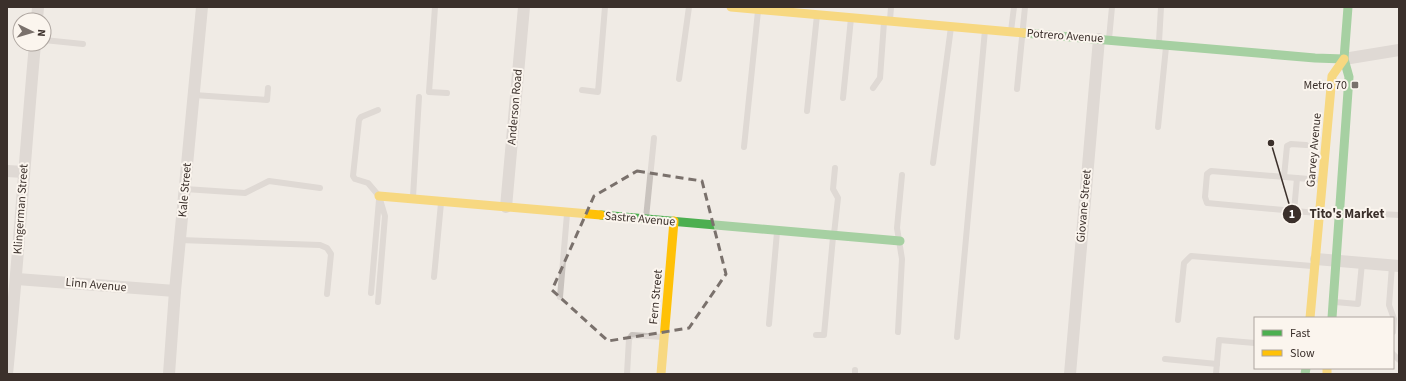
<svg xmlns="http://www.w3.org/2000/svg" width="1406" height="381" viewBox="0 0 1406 381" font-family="'Source Sans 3',sans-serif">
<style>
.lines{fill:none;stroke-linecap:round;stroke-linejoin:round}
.lane{stroke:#c9c3be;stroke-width:6}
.street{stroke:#c9c3be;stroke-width:12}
.fast{stroke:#4caf50;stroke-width:9}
.slow{stroke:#ffc107;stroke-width:9}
.marked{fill:none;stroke:#7a716c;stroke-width:3;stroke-dasharray:8 5;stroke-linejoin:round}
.poi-dot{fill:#7a716c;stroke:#fbf5ee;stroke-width:1.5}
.labels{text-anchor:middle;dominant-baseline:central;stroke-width:4;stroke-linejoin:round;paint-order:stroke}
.street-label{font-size:12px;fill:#3b302b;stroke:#fbf5ee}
.poi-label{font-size:12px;fill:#3b302b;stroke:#fbf5ee;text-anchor:end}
.leader{fill:none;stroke:#3b302b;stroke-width:1.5}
.callout-dot{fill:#3b302b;stroke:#fbf5ee;stroke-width:1.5}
.mark-label{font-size:12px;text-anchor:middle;font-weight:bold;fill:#fff}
.callout-label{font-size:13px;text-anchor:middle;font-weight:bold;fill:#3b302b;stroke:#fbf5ee;stroke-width:4;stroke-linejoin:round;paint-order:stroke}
</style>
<rect width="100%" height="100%" fill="#f0ebe5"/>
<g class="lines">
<g class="lane">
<path d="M435,7L429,92L447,93"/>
<path d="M890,20L891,7"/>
<path d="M1011,31L1014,7"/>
<path d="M1109,39L1112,7"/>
<path d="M44,40L83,44"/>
<path d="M1159,42L1161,7"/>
<path d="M679,79L689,7"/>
<path d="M873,88L880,78L884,22"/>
<path d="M1017,89L1025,7"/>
<path d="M582,90L598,92L605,7"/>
<path d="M194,95L267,100L268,88"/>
<path d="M843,98L851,18"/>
<path d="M807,111L817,15"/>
<path d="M1158,127L1166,47"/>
<path d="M744,147L758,11"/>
<path d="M933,163L951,27"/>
<path d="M1284,177L1287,146L1291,144L1306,145"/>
<path d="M185,189L245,193L269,181L320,188"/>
<path d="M413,197L419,97"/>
<path d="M1294,211L1297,178"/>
<path d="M1343,212L1399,215"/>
<path d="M1317,213L1207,203L1205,197L1207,174L1211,171L1321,180"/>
<path d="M646,218L654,138"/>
<path d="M834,234L838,198L833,189L835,168"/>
<path d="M180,240L320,245L327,248L331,254L327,294"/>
<path d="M1392,266L1389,305L1394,319L1393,332"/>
<path d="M434,277L441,203"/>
<path d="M371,293L379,200"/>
<path d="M560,297L567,214"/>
<path d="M378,302L385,216L379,196L368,183L355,179L353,176L359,120L361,117L378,110"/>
<path d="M1335,302L1358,304L1362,263"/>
<path d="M1178,320L1184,263L1191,256L1312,266"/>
<path d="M769,324L777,232"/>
<path d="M898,332L902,259L897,228L902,175"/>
<path d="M816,335H824L833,237"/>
<path d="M957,337L985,30"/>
<path d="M1393,354L1399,360"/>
<path d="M1165,359L1217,364"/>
<path d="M627,374L629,339L632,335L663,337"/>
<path d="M855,374V370"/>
<path d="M1216,374L1219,340L1255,343"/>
</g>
<g class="street">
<path d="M37,20L38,7"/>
<path d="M1344,59L1399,50"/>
<path d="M7,171L24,172"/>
<path d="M506,207L524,7"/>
<path d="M1316,259L1399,266"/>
<path d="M17,279L175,291"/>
<path d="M7,374C18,264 25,154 35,44"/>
<path d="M169,374L175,291L202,7"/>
<path d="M1070,374L1099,39"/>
</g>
<g class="fast">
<path d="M1024,33L1315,58L1344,59"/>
<path d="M601,215L900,241"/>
<path d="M1332,318L1349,77L1344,59L1348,7"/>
<path d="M1305,374L1306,368"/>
</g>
<g class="slow">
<path d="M731,7L1024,33"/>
<path d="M379,196L601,215"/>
<path d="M1310,318L1332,76L1344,59"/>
<path d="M1327,368V374"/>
<path d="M661,374L674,221"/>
</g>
</g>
<path d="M0 0H1406V381H0ZM637,171L702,181L726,274L689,328L608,341L552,290L594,196Z" fill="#f0ebe5" fill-opacity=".55" fill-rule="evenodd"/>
<path class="marked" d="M637,171L702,181L726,274L689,328L608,341L552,290L594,196Z"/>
<rect class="poi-dot" x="1351" y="81" width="8" height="8" rx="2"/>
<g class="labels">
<g class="street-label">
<text transform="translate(1065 36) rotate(4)">Potrero Avenue</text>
<text transform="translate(515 107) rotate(-85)">Anderson Road</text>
<text transform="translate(1314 150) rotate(-85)">Garvey Avenue</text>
<text transform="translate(185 190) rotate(-85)">Kale Street</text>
<text transform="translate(1084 206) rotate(-85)">Giovane Street</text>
<text transform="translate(21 209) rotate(-86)">Klingerman Street</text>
<text transform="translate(640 219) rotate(5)">Sastre Avenue</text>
<text transform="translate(96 285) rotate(5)">Linn Avenue</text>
<text transform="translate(656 297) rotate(-85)">Fern Street</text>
</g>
<g class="poi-label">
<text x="1347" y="85">Metro 70</text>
</g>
</g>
<path class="leader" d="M1271 143L1292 214"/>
<g class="callout-dot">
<circle cx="1271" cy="143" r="4"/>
<circle cx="1292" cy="214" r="10"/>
</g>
<g class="mark-label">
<text x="1292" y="218">1</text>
</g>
<g class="callout-label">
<text x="1347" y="218">Tito's Market</text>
</g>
<rect width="1406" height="381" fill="none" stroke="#3b302b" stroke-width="16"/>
<rect x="1254" y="317" width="140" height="52" fill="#fbf5ee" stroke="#aea6a0"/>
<rect x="1262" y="330" width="20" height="6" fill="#4caf50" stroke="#aea6a0"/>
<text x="1290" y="337" font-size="12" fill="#3b302b">Fast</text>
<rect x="1262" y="350" width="20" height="6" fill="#ffc107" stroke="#aea6a0"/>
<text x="1290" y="357" font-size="12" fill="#3b302b">Slow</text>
<g transform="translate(32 32) rotate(95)"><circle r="19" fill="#fbf5ee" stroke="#aea6a0"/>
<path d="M0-3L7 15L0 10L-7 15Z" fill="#7a716c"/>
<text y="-6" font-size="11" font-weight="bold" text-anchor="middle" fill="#3b302b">N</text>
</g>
</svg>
